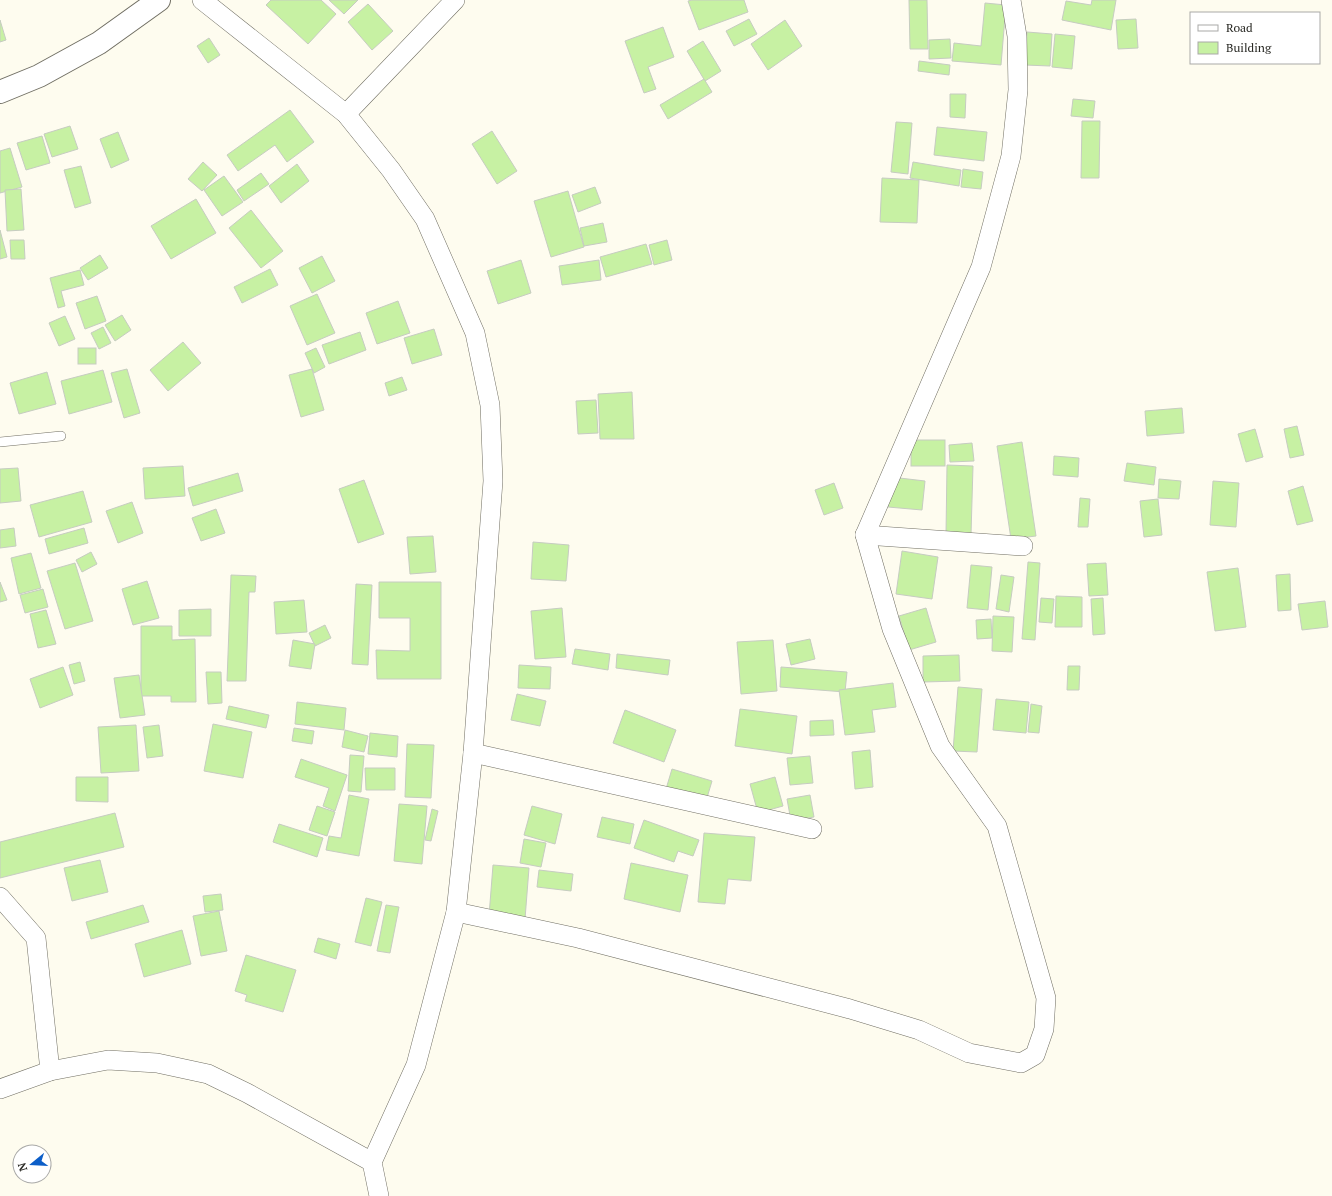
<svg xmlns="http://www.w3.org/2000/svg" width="1332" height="1196" viewBox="0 0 1332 1196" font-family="'PT Serif',serif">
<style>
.building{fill:#c7f1a3;stroke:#c6ccc1}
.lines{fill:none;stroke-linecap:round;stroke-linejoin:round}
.service-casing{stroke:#716f64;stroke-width:10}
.minor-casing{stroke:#716f64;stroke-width:20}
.secondary-casing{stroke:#716f64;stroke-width:24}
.service{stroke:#fff;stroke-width:9}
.minor{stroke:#fff;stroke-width:19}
.secondary{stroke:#fff;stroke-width:22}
</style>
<rect width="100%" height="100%" fill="#fefcef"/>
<g class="building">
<path d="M271,0H321L336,14L308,44L266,5Z"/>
<path d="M329,0H358L344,14Z"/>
<path d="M692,0H744L748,12L699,30L688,1Z"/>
<path d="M909,0H927L928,49H910Z"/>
<path d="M1092,0H1116L1111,30L1062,20L1066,1L1091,5Z"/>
<path d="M985,3L1006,5L1001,65L952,61L954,43L981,46Z"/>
<path d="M368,4L393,31L372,50L348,22Z"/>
<path d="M749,19L757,34L734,46L726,31Z"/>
<path d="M1136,19L1138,48L1118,49L1116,20Z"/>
<path d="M0,20L6,40L0,42Z"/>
<path d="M785,20L802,46L768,70L751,44Z"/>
<path d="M663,27L674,57L648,67L656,89L644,93L625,41Z"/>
<path d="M1027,32L1052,34L1050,66L1025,65Z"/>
<path d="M1055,34L1075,36L1072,69L1052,67Z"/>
<path d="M209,38L220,55L208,63L197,46Z"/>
<path d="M950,39L951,58L929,59V40Z"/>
<path d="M703,41L721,71L705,81L687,51Z"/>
<path d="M919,61L950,65L949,75L918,71Z"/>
<path d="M704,79L712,92L668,119L660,105Z"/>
<path d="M950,94H966L965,118L950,117Z"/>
<path d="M1073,99L1095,101L1093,118L1071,116Z"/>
<path d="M290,110L314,142L287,162L275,145L238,171L227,155Z"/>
<path d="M1082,121H1100L1099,178H1081Z"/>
<path d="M896,122L912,123L908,174L891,172Z"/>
<path d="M70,126L78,149L52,157L44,134Z"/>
<path d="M937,127L987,132L984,161L934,155Z"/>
<path d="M492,131L517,171L497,184L472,144Z"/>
<path d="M118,132L129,160L111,168L100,139Z"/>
<path d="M42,136L50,163L26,170L17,143Z"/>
<path d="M10,148L22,187L0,193V151Z"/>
<path d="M203,162L217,175L202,191L188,179Z"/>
<path d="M913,162L961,170L959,186L910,178Z"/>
<path d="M297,164L309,181L281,203L269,186Z"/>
<path d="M81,166L91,203L75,208L64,170Z"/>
<path d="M963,169L983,172L981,189L961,187Z"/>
<path d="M261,173L269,184L244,201L237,190Z"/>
<path d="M224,176L243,202L222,216L204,190Z"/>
<path d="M882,178L919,180L917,223L880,222Z"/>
<path d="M595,187L601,203L578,212L572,195Z"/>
<path d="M21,189L24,230L7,231L5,190Z"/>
<path d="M568,191L584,247L551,257L534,201Z"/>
<path d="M196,199L216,233L171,259L151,226Z"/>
<path d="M251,210L283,251L261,268L229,228Z"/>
<path d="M603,223L607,242L584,246L580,228Z"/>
<path d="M0,230L7,257L0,259Z"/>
<path d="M10,240H24L25,259H11Z"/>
<path d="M667,240L672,260L654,265L649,245Z"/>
<path d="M646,244L652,264L606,277L600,257Z"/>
<path d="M100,255L108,268L88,280L80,268Z"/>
<path d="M322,256L335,281L312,293L299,268Z"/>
<path d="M521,260L531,293L498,304L487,271Z"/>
<path d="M599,260L601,280L562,285L559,266Z"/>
<path d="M270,269L278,285L242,303L234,287Z"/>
<path d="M80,270L84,285L61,291L65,306L58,308L50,278Z"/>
<path d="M317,294L335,333L307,345L290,306Z"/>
<path d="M97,296L106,321L85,329L76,303Z"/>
<path d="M398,301L410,333L377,344L366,313Z"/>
<path d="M122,315L131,330L115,341L105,325Z"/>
<path d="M65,316L75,339L59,346L49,323Z"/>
<path d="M103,327L111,343L99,349L91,333Z"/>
<path d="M434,329L442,355L412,364L404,338Z"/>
<path d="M360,332L366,350L329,364L322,345Z"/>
<path d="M183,342L201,363L168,391L150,370Z"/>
<rect x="78" y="348" width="18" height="16"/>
<path d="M316,348L325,367L314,373L305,353Z"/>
<path d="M127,369L140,413L124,418L111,373Z"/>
<path d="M312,369L324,410L301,417L289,375Z"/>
<path d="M103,370L112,402L69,414L61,381Z"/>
<path d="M47,372L56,404L19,414L10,383Z"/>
<path d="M402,377L407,390L389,396L385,383Z"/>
<path d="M632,392L634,439H600L598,394Z"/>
<path d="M596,400L598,433L578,434L576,401Z"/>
<path d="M1182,408L1184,433L1147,436L1145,411Z"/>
<path d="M1297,426L1304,455L1290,458L1284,429Z"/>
<path d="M1255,429L1263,457L1246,462L1238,434Z"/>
<rect x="911" y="440" width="34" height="26"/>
<path d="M1022,442L1036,536L1011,539L997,446Z"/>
<path d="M972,443L974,461L950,462L949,445Z"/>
<path d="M1054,456L1079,458L1078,477L1053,475Z"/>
<path d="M1127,463L1156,467L1154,485L1124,481Z"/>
<path d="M947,465L973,466L971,535L946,534Z"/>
<path d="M183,466L185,496L145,499L143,468Z"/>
<path d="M18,468L21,501L0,503V469Z"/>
<path d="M238,473L243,491L193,506L188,488Z"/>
<path d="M891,477L925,481L922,510L888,507Z"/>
<path d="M1159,479L1181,481L1179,499L1158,498Z"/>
<path d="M364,480L384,534L358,543L339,489Z"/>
<path d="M1213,481L1239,483L1236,527L1210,525Z"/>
<path d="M834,483L843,508L824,515L815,490Z"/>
<path d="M1303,486L1313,521L1297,525L1288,491Z"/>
<path d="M83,491L92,522L39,537L30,505Z"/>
<path d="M1080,498L1090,499L1088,527H1078Z"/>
<path d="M1158,499L1162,535L1144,537L1140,501Z"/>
<path d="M132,502L143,533L118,543L106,511Z"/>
<path d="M216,509L225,533L201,541L192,518Z"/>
<path d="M14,528L16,546L0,548V530Z"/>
<path d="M84,528L88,543L49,554L45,539Z"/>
<path d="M433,536L436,572L410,574L407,537Z"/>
<path d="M533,542L569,545L566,581L531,579Z"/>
<path d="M902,551L938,557L932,599L896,594Z"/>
<path d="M91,552L97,564L82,572L76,560Z"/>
<path d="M31,553L41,588L19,594L11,558Z"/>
<path d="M1028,562L1040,563L1035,640L1022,639Z"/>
<path d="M75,563L93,621L65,629L47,571Z"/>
<path d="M1106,563L1108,595L1089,596L1087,564Z"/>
<path d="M971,565L992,567L988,610L967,608Z"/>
<path d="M1238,568L1246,627L1215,631L1207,572Z"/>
<path d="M1290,574L1291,610L1278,611L1276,575Z"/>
<path d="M231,575L256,576L255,592H249L246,681H227Z"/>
<path d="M1001,575L1014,577L1009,612L996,609Z"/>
<path d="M147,581L159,618L133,625L122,589Z"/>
<path d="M0,582L7,600L0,602Z"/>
<path d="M379,582H441V679H377L376,650L410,651V618H379Z"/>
<path d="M356,584L372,585L368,665L352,664Z"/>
<path d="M43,589L48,607L25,613L20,595Z"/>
<path d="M1056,596L1082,597V627H1055Z"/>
<path d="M1041,598L1054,599L1052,623L1039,622Z"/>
<path d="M1103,598L1105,634L1093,635L1091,599Z"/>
<path d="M304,600L307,632L276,634L274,602Z"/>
<path d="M1325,601L1328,627L1302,630L1298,604Z"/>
<path d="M562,608L566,657L535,659L531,611Z"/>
<path d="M926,608L936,642L909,650L899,616Z"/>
<path d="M211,609V636H179V610Z"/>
<path d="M46,610L56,644L38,648L30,614Z"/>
<path d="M993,616L1014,617L1012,652L992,651Z"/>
<path d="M991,619L992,638L977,639L976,620Z"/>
<path d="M325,625L331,638L315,646L309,633Z"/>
<path d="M141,626H172V640L195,639L196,702H171V696H141Z"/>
<path d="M810,639L815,659L791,665L786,644Z"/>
<path d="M293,640L315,644L311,669L289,666Z"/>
<path d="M773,640L777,691L741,694L737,642Z"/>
<path d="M575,649L610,654L608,670L572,664Z"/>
<path d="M617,654L670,660L668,675L616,668Z"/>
<path d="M959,655L960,681L923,682V656Z"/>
<path d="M80,662L85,681L74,684L69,665Z"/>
<path d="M519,665L551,667L550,689L518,688Z"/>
<path d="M1068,666H1080L1079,690H1067Z"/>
<path d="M63,667L73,695L40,708L30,679Z"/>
<path d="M781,667L847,672L845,692L780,687Z"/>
<path d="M206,672H221L222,703L208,704Z"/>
<path d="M139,675L145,715L120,718L114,678Z"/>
<path d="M893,683L896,707L872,710L875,732L845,735L839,690Z"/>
<path d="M958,687L982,689L977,752L953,751Z"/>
<path d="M517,694L546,701L540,726L511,720Z"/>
<path d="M996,699L1029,702L1026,733L993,730Z"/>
<path d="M297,702L346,708L344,730L295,724Z"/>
<path d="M1031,704L1042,706L1039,733L1028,732Z"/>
<path d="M229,706L269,715L266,728L226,719Z"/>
<path d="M740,709L797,716L792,754L735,746Z"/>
<path d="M625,710L676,730L664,762L613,743Z"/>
<path d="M833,720L834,735L810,736V721Z"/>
<path d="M213,724L252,732L243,778L204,771Z"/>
<path d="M136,725L139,771L101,773L98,727Z"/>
<path d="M159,725L163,756L147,758L143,727Z"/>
<path d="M294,728L314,731L312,744L292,741Z"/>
<path d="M345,730L368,736L364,752L342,747Z"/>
<path d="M370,733L398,736L397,757L368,754Z"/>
<path d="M407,744L434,745L431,798L405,797Z"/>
<path d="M870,750L873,787L855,789L852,752Z"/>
<path d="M350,755L364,756L361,792L348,791Z"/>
<path d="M810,756L813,783L790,785L787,758Z"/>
<path d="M301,759L347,775L335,811L323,806L329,788L295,777Z"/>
<path d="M365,768H395V790H366Z"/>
<path d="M672,769L712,781L706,801L666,789Z"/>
<path d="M76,777H108V802L76,801Z"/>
<path d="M775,777L783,806L758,813L750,784Z"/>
<path d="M349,795L369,799L359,856L326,850L329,836L341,838Z"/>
<path d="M810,795L814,817L791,821L787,799Z"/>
<path d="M399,804L427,806L422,864L394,861Z"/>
<path d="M317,806L335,812L327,836L309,830Z"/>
<path d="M532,806L562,814L555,844L524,835Z"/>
<path d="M432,809L438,811L431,841L425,840Z"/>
<path d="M115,813L124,847L0,878V842Z"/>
<path d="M602,817L634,824L630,844L597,837Z"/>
<path d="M644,820L699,840L693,856L678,851L674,862L634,848Z"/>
<path d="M279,824L323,838L317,857L273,842Z"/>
<path d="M704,833L755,837L751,881L728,879L725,904L698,902Z"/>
<path d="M524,839L546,843L541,867L520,863Z"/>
<path d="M100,860L108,892L72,901L64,868Z"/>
<path d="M631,863L688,875L680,912L624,899Z"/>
<path d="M493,865L529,868L525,919L489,916Z"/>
<path d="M539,870L573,874L571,891L537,887Z"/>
<path d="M221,894L223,910L205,912L203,896Z"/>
<path d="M366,898L382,902L371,946L355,942Z"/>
<path d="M143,905L149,922L91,939L86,922Z"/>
<path d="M386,905L399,907L390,953L377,951Z"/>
<path d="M219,911L227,951L201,956L193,916Z"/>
<path d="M182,930L191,964L144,977L135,944Z"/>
<path d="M318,938L340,944L336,959L314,952Z"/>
<path d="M246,955L296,970L283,1012L245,1001L247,995L235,991Z"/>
</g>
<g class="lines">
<defs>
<path id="service" d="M0,442L61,436"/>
<g id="minor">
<path d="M202,0L346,114L391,170L425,219L475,333L490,405L493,481L473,753L456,912L416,1065L372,1162L379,1196"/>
<path d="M346,114L455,0"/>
<path d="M865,535L1023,546"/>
<path d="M473,753L812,829"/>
<path d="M0,897L36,938L50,1071"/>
<path d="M456,912L578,938L850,1009L919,1030L969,1053L1021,1063L1035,1055L1044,1029L1046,998L997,826L940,746L892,629L865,535L981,267L1011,156L1018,90L1017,36L1011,0"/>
<path d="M0,1089L50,1071L108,1060L157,1063L208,1074L247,1093L372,1162"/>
</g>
<path id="secondary" d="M0,92L39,76L99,43L159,0"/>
</defs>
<use href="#service" class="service-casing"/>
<use href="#minor" class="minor-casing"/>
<use href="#secondary" class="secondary-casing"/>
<use href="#service" class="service"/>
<use href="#minor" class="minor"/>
<use href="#secondary" class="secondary"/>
</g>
<rect x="1190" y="12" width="130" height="52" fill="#ffffff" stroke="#a9a9a7"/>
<rect x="1198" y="25" width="20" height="6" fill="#ffffff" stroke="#a9a9a7"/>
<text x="1226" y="32" font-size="12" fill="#272722">Road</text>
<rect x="1198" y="42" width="20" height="12" fill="#c7f1a3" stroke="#a9a9a7"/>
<text x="1226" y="52" font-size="12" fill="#272722">Building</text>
<g transform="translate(32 1164) rotate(252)"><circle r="19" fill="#ffffff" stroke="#a9a9a7"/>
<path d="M0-3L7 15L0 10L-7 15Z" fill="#0c5ec8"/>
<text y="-6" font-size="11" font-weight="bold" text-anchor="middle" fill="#272722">N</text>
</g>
</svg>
